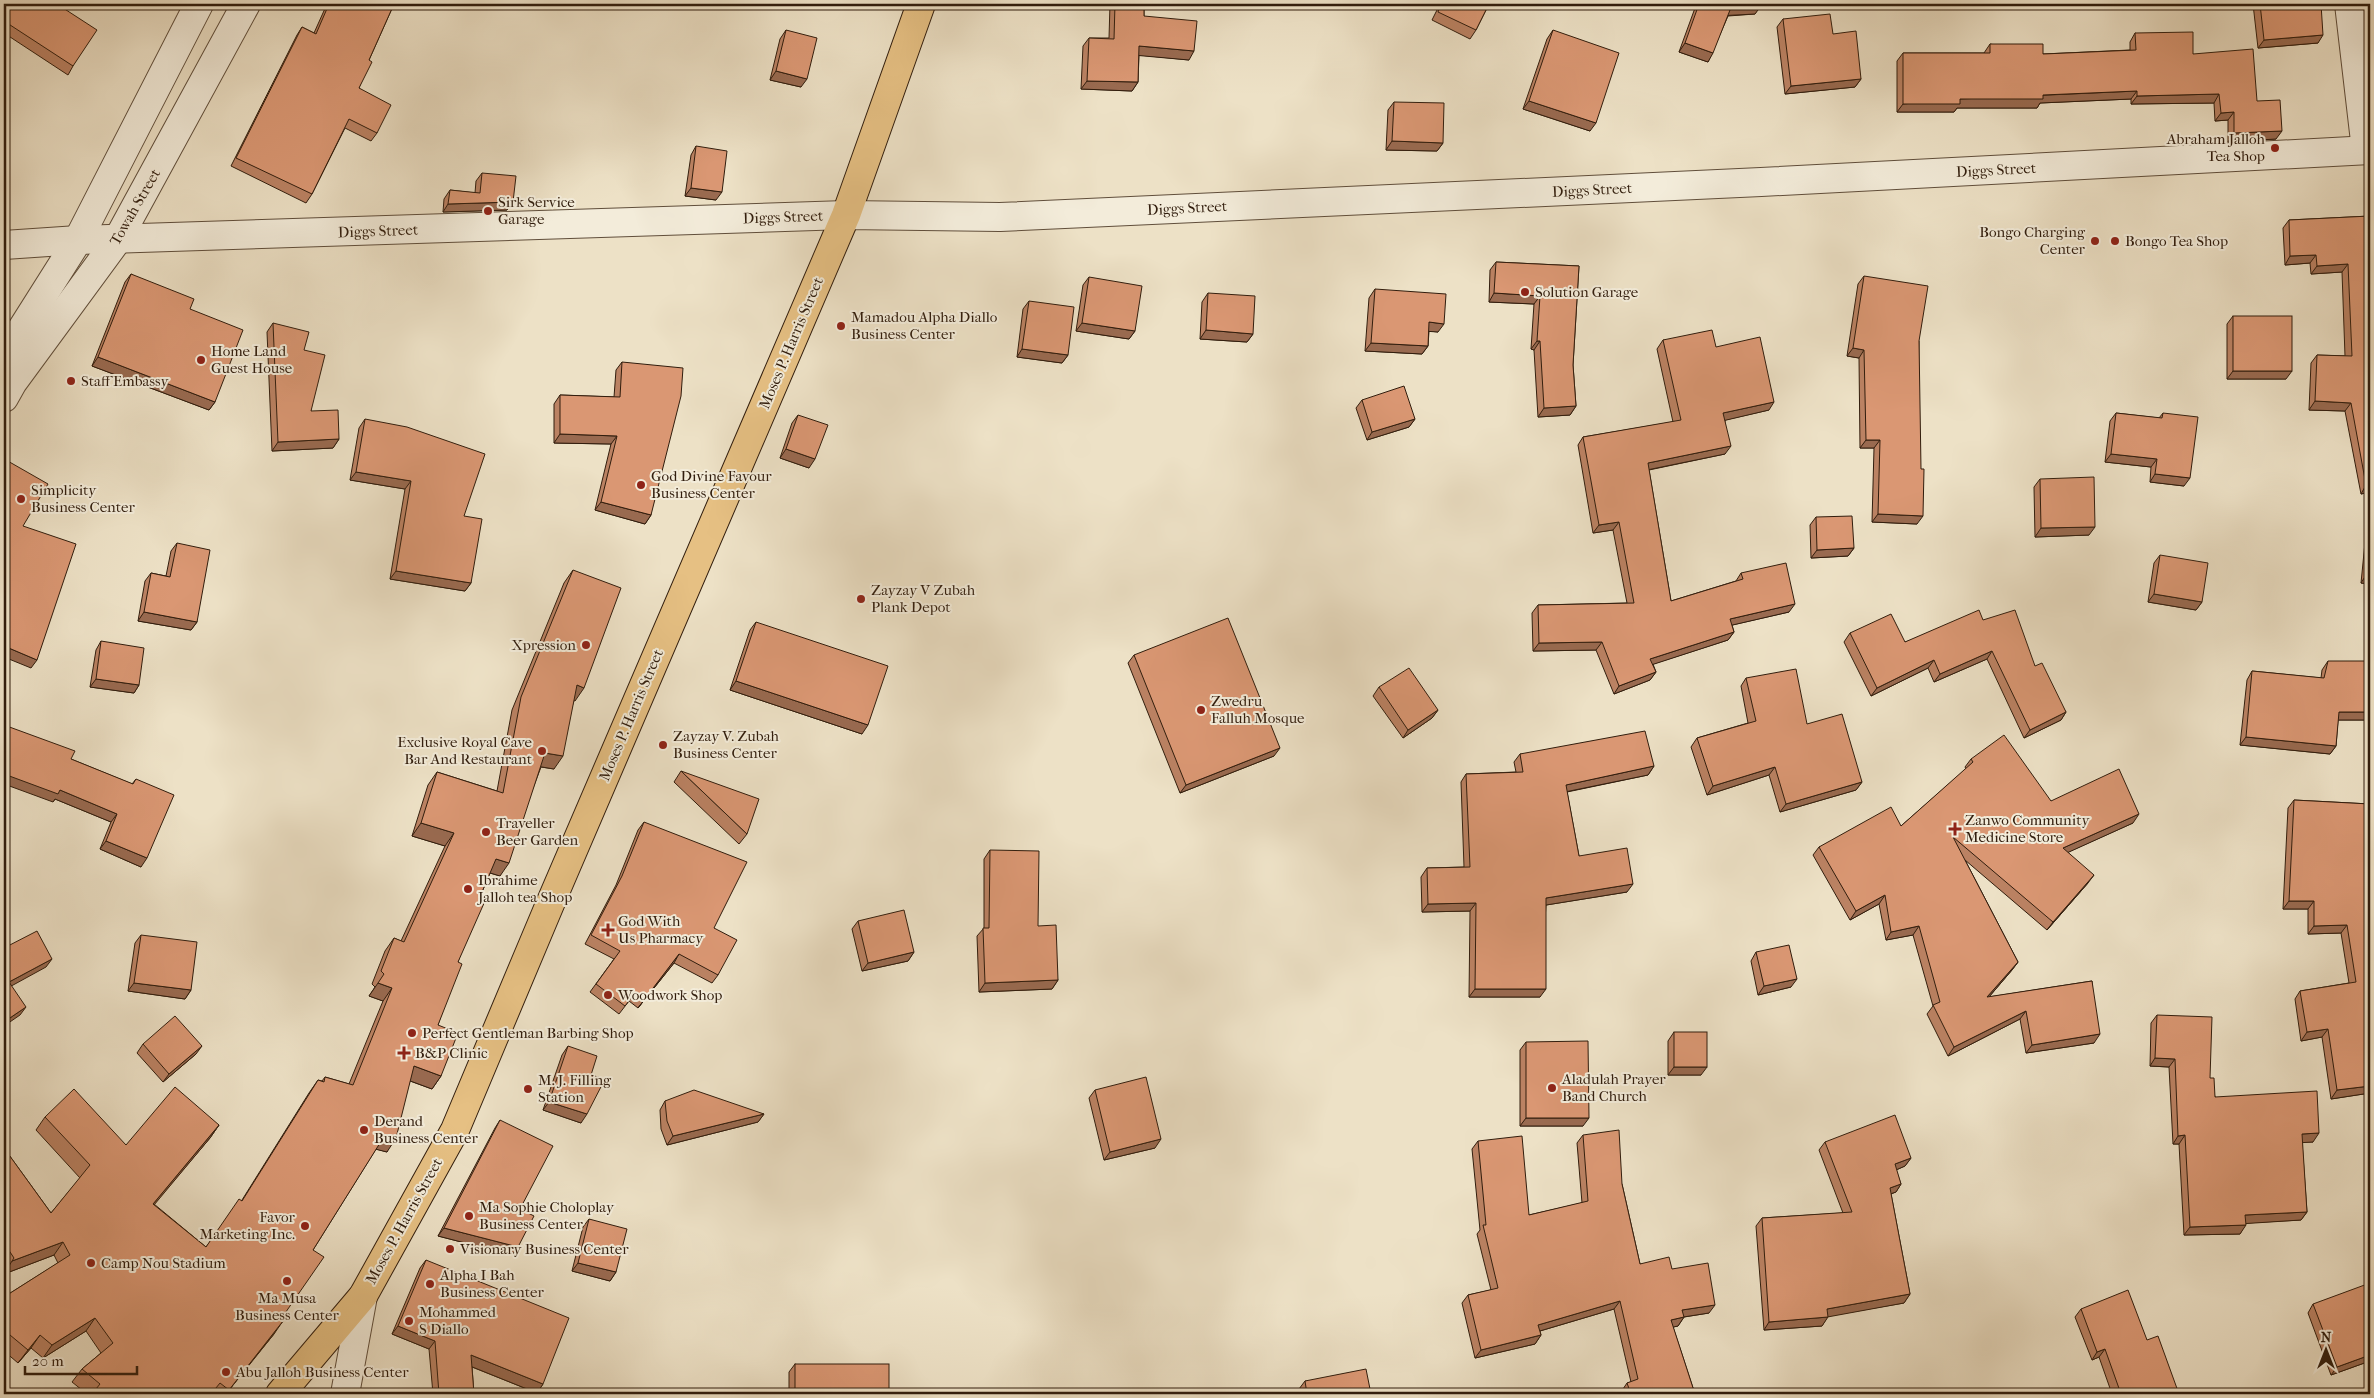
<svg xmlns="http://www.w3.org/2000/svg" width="2374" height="1398" viewBox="0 0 2374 1398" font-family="'IM FELL French Canon',serif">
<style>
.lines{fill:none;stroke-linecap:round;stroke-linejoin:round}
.minor-casing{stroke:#604e3b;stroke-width:30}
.tertiary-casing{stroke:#604e3b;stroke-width:30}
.trunk-casing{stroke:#311d0d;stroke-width:30}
.minor{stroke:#f3ecda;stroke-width:28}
.tertiary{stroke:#f3ecda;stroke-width:28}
.trunk{stroke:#e6c083;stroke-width:28}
.wall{fill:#bb8263;stroke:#311d0d}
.shaded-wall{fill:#996a50;stroke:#311d0d}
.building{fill:#da9773;stroke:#311d0d}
.poi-dot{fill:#8f2418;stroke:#f3ecda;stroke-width:2}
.labels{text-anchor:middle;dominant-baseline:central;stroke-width:4;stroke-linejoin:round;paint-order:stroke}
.poi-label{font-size:15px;fill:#311d0d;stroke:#f3ecda;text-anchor:start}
.street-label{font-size:15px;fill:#311d0d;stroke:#f3ecda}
</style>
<rect width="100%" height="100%" fill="#ede1c6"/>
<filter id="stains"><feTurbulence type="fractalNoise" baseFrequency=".004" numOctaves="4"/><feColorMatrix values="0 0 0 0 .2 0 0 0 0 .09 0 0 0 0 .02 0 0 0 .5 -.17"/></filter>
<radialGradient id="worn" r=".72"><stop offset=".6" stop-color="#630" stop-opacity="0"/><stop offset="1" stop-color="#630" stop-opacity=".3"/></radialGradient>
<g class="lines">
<defs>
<g id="minor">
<path d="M2349,4L2366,150"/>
<path d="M4,245L78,240L846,215L1000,217L1761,182L2370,150"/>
<path d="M345,1394L363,1296"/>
</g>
<g id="tertiary">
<path d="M4,357L78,240L199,4"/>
<path d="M4,398L13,382L118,239L246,4"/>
</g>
<path id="trunk" d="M280,1394L363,1296L455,1130L550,904L846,215L921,4"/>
</defs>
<use href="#minor" class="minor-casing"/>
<use href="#tertiary" class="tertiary-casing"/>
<use href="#trunk" class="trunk-casing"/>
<use href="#minor" class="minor"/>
<use href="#tertiary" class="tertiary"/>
<use href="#trunk" class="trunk"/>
</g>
<g class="wall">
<path d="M327,4H394L369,60L359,88L377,133L371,141L345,128L312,194L306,203L231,166L297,35L302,27L314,33Z"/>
<path d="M1110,4H1144V16L1189,60L1139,55L1138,82L1132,91L1081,89L1083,46L1089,38H1109Z"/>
<path d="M1440,4H1489L1476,30L1470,39L1432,20Z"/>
<path d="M1698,4H1712L1715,5V4H1760L1755,14L1728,16L1708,62L1679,52L1695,8Z"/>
<path d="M2253,4H2321L2318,43L2258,48Z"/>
<path d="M60,6L73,66L68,75L4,33V11Z"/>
<path d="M1783,19L1833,34L1861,79L1855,87L1785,94L1777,27Z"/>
<path d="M786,30L801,87L770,80L780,39Z"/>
<path d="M1553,30L1590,131L1523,109L1547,39Z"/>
<path d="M2135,33L2193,54L2257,101L2276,139L2228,142V120L2215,121L2214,103L2131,104V99L2040,103L2037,108H1957L1954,112H1897V61L1903,53H1984L1990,44L2043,54L2130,50V42Z"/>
<path d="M1394,102L1443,143L1437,151L1386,150L1388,110Z"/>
<path d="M696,146L716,200L685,196L691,155Z"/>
<path d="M482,173L513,202L507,210L443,212L444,199L450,190L475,193L476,181Z"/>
<path d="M2370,216V584L2361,583L2370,492L2361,494L2345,411L2309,410L2311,363L2317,355L2345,356L2342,272L2311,274L2310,263L2285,265L2283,228L2289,220Z"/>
<path d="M1496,262L1579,266L1573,365L1576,406L1570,415L1538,417L1534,350L1531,349L1534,304L1489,302L1490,270Z"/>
<path d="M131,274L190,309L215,402L209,410L92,366L125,282Z"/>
<path d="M1864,276L1919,341L1917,524L1872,522L1874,448H1860L1859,358L1847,356L1858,284Z"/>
<path d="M1089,277L1135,331L1129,339L1076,331L1083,285Z"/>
<path d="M1375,289L1438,332L1429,331L1428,346L1422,354L1365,351L1369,298Z"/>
<path d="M1208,293L1253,334L1247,342L1200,339L1202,302Z"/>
<path d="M1029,301L1068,355L1062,363L1017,357L1023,309Z"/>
<path d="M2233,316L2286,379H2227V324Z"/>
<path d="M273,323L304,350L311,411L339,439L333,448L272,451L267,332Z"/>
<path d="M1663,340L1716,347L1769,410L1725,420V454L1649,470L1671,601L1736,581L1741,573L1789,612L1732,625L1734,632L1728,640L1653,664L1656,672L1650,680L1614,694L1596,650L1533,651L1532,613L1538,605L1627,603L1613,530L1593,533L1578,445L1583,437L1673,422L1657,349Z"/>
<path d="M622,362L651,515L645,524L595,510L611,444L554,443V404L560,395L614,397L616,370Z"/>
<path d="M1362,400L1415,419L1409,427L1367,440L1356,408Z"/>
<path d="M2116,413L2159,418L2163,413L2184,486L2150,482L2151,467L2105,462L2110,421Z"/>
<path d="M798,415L809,468L780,458L792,423Z"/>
<path d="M365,419L464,516L471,583L465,591L390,579L405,489L350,480L359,428Z"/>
<path d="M2040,479L2089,535L2035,537L2034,487Z"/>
<path d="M1816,517L1854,548L1848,556L1811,558L1810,525Z"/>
<path d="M177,543L197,622L191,630L138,621L145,581L151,573L166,576L171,551Z"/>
<path d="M2160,555L2202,602L2196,610L2148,602L2154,563Z"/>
<path d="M573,570L575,701L574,700L554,769L541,767L500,876L490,873L479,899L458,962L438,1025L441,1076L432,1089L410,1081L387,1152L376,1149L313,1250L274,1334L226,1394H87L72,1382L82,1369L101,1353L86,1331L43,1358L31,1348L18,1363L4,1351V1297L58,1263L54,1255L4,1274L5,1271L4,1269V1148L51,1213L80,1178L36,1130L45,1117L126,1145L219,1125L210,1138L154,1204L206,1247L242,1200L309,1093L318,1080L322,1081L325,1077L349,1084L383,1001L369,996L375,987L372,984L385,951L394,938L401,941L445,846L412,836L428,785L437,772L497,791L512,710L564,583Z"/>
<path d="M1983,620L2035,666L2066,712L2061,720L2024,738L1987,659L1934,682L1928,668L1871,696L1844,642L1850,633L1905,642Z"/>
<path d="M756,622L862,734L730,690L750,630Z"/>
<path d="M101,641L139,685L134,693L90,687L96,650Z"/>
<path d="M1134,655L1274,756L1180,793L1128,663Z"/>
<path d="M2328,661L2370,720H2338L2336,746L2330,754L2240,745L2247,680L2252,671L2321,678L2322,670Z"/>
<path d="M1746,678L1807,724L1862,782L1856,790L1780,812L1769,775L1707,795L1691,747L1697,738L1748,723L1741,686Z"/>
<path d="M1379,687L1438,710L1432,718L1403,738L1373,696Z"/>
<path d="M1520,754L1654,766L1648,775L1567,792L1579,856L1627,892L1546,905L1540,997H1469L1470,911L1422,912L1421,877L1427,868L1464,867L1461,782L1466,774L1516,772L1514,762Z"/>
<path d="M71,759L132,784L136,779L141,867L100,849L111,822L55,799L53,802Z"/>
<path d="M1971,759L2051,801L2133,823L2068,852L2088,883L2047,930L1965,860L2018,962L2012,970L1989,997L2092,981L2094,1043L2026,1053L2020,1019L1948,1056L1927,1014L1933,1006L1913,935L1886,940L1879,904L1850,920L1813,855L1819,847L1901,826L1966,769L1965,767Z"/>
<path d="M681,771L747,834L739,844L674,782Z"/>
<path d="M2294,800L2370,804V1093L2331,1099L2322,1037L2301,1041L2295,999L2300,991L2349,983L2341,933L2308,934V909H2283L2288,808Z"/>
<path d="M644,822L714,928L718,975L712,983L674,963L638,1008L629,1001L619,1014L590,992L614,959L585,944L616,885L638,830Z"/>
<path d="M990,850L1058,980L1052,989L979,992L977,936L984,928V859Z"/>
<path d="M858,921L914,952L908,961L862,971L852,929Z"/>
<path d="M141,935L191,990L185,999L128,991L135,943Z"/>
<path d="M1756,952L1791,987L1758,995L1751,961Z"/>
<path d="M2157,1015L2210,1078L2215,1097L2313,1142H2302L2307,1212L2301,1220L2246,1223L2240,1234L2184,1235L2179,1144H2173L2169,1067L2150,1066L2151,1023Z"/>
<path d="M1674,1032L1701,1075H1668V1041Z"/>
<path d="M1526,1042L1583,1126H1520V1050Z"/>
<path d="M143,1044L196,1054L163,1082L137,1053Z"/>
<path d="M568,1046L591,1075L581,1123L543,1110L562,1055Z"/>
<path d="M1095,1090L1155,1148L1104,1160L1089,1098Z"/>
<path d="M665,1101L764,1114L758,1122L667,1145L661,1129L660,1110Z"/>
<path d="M500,1120L520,1209L518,1247L512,1255L438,1236L495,1128Z"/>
<path d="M1583,1135L1622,1184L1640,1264L1672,1269L1709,1313L1684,1317L1678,1326L1673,1327L1695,1394H1622L1621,1392L1627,1383L1631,1382L1614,1309L1540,1331L1541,1335L1535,1344L1475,1358L1462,1303L1468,1295L1491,1290L1477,1234L1480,1230L1472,1149L1478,1141L1529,1215L1582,1203L1577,1143Z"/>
<path d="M1825,1142L1911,1158L1905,1166L1896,1170L1901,1184L1896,1192L1891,1194L1910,1294L1904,1303L1828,1316L1822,1326L1764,1330L1756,1226L1762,1218L1843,1213L1819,1150Z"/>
<path d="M589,1219L616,1272L610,1281L572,1271L583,1227Z"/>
<path d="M426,1260L543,1384L537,1393L472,1367L474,1394H433L429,1349L392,1334L420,1268Z"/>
<path d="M2313,1304L2370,1361L2331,1375L2308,1313Z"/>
<path d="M2081,1309L2147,1340L2179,1394H2112L2099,1357L2092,1360L2075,1317Z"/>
<path d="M795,1364L889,1394H789V1372Z"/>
<path d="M1305,1381L1371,1394H1300L1299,1389Z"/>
</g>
<g class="shaded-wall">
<path d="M1761,6L1755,14L1717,16L1723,8Z"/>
<path d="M2323,35L2318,43L2258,48L2264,40Z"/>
<path d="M1685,43L1713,53L1708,62L1679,52Z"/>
<path d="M1139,46L1194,51L1189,60L1133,55Z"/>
<path d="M776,71L807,79L801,87L770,80Z"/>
<path d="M1861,79L1855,87L1785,94L1791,86Z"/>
<path d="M1087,81L1138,82L1132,91L1081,89Z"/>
<path d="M2137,91L2131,99L2040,103L2037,108H1957L1954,112H1897L1903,104L1960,99Z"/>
<path d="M2219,94L2214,103L2131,104L2137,96Z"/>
<path d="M1529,101L1596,123L1590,131L1523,109Z"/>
<path d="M2234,112L2228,120L2215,121L2221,113Z"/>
<path d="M2282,131L2276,139L2228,142L2234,133Z"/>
<path d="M1392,141L1443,143L1437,151L1386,150Z"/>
<path d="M691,188L722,192L716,200L685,196Z"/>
<path d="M513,202L507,210L443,212L448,204Z"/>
<path d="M2316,255L2310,263L2285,265L2290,256Z"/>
<path d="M2348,264L2342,272L2311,274L2317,266Z"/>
<path d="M1494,293L1540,296L1534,304L1489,302Z"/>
<path d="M1429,322L1444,324L1438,332L1423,331Z"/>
<path d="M1082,323L1135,331L1129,339L1076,331Z"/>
<path d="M1206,330L1253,334L1247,342L1200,339Z"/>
<path d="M1537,341H1540L1534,350L1531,349Z"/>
<path d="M1371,343L1428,346L1422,354L1365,351Z"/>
<path d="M1853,348L1864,350L1859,358L1847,356Z"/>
<path d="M1022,349L1068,355L1062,363L1017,357Z"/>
<path d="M98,357L215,402L209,410L92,366Z"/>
<path d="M2233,371H2292L2286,379H2227Z"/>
<path d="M2315,401L2351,403L2345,411L2309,410Z"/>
<path d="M1774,402L1769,410L1718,422L1723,413Z"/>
<path d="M1576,406L1570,415L1538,417L1544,408Z"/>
<path d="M1415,419L1409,427L1367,440L1372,432Z"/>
<path d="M560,434L617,436L611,444L554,443Z"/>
<path d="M339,439L333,448L272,451L278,442Z"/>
<path d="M1866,440H1880L1874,448H1860Z"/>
<path d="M1731,446L1725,454L1642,471L1648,463Z"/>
<path d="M786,449L815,459L809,468L780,458Z"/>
<path d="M2111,454L2157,459L2151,467L2105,462Z"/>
<path d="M356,472L411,481L405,489L350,480Z"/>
<path d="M2155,474L2190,478L2184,486L2150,482Z"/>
<path d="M2366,485H2370V492L2361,494Z"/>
<path d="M601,502L651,515L645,524L595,510Z"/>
<path d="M1878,514L1923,516L1917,524L1872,522Z"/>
<path d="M1619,522L1613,530L1593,533L1599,525Z"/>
<path d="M2095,527L2089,535L2035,537L2041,528Z"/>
<path d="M1854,548L1848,556L1811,558L1817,550Z"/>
<path d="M396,571L471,583L465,591L390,579Z"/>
<path d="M2366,575H2370V584L2361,583Z"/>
<path d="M2154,594L2202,602L2196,610L2148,602Z"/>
<path d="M1795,604L1789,612L1724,627L1730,619Z"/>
<path d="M144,612L197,622L191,630L138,621Z"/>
<path d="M1734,632L1728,640L1645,667L1650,659Z"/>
<path d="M1602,642L1596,650L1533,651L1539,643Z"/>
<path d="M4,646L37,660L31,668L4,657Z"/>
<path d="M1992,651L1987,659L1934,682L1940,674Z"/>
<path d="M1934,660L1928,668L1871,696L1877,688Z"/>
<path d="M1656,672L1650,680L1614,694L1619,686Z"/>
<path d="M96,679L139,685L134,693L90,687Z"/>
<path d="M736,681L868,725L862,734L730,690Z"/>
<path d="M577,685L584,688L575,701L567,698Z"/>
<path d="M1438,710L1432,718L1403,738L1408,730Z"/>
<path d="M2066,712L2061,720L2024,738L2030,730Z"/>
<path d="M2339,712H2370V720H2333Z"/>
<path d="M2246,737L2336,746L2330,754L2240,745Z"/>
<path d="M1280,748L1274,756L1180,793L1186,785Z"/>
<path d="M545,753L563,756L554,769L536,766Z"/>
<path d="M1654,766L1648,775L1560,793L1566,785Z"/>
<path d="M1775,767L1769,775L1707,795L1713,786Z"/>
<path d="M4,774L60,790L117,814L111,822L55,799L53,802L4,784Z"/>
<path d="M1862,782L1856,790L1780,812L1786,804Z"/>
<path d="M2139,814L2133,823L2058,857L2063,848Z"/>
<path d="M421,823L454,833L445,846L412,836Z"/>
<path d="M106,841L147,858L141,867L100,849Z"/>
<path d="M496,859L509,863L500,876L487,872Z"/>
<path d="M2094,875L2088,883L2047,930L2053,922Z"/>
<path d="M1633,884L1627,892L1540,906L1546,898Z"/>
<path d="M1885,895L1879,904L1850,920L1856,911Z"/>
<path d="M2289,901H2314L2308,909H2283Z"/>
<path d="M1476,903L1470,911L1422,912L1428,904Z"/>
<path d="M2347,925L2341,933L2308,934L2314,926Z"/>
<path d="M1919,926L1913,935L1886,940L1891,932Z"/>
<path d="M914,952L908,961L862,971L868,963Z"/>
<path d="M679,954L674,963L638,1008L644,1000Z"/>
<path d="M52,959L46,967L4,990L9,982Z"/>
<path d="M2018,962L2012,970L1982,1005L1987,997Z"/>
<path d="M1797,979L1791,987L1758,995L1764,986Z"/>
<path d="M1058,980L1052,989L979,992L985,983Z"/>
<path d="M134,983L191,990L185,999L128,991Z"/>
<path d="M378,983L392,988L383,1001L369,996Z"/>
<path d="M1475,989H1546L1540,997H1469Z"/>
<path d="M26,1007L20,1015L4,1026V1022Z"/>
<path d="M2026,1011L2020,1019L1948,1056L1954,1047Z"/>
<path d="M2328,1029L2322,1037L2301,1041L2307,1032Z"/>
<path d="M2100,1034L2094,1043L2026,1053L2032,1045Z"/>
<path d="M202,1046L196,1054L163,1082L169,1074Z"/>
<path d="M2155,1058L2175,1059L2169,1067L2150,1066Z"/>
<path d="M414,1066L441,1076L432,1089L405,1079Z"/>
<path d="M1674,1067H1707L1701,1075H1668Z"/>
<path d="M2370,1086V1093L2331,1099L2337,1090Z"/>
<path d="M549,1102L587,1114L581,1123L543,1110Z"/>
<path d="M764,1114L758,1122L667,1145L673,1136Z"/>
<path d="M1526,1118H1589L1583,1126H1520Z"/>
<path d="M219,1125L210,1138L144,1217L153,1204Z"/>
<path d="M2319,1133L2313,1142L2296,1143L2302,1134Z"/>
<path d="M385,1135L396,1138L387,1152L375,1149Z"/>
<path d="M2185,1135L2179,1144H2173L2178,1136Z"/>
<path d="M1161,1139L1155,1148L1104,1160L1110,1152Z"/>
<path d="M1911,1158L1905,1166L1889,1173L1895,1164Z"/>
<path d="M1901,1184L1896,1192L1884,1196L1890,1188Z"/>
<path d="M2307,1212L2301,1220L2239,1224L2245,1215Z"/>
<path d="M2246,1225L2240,1234L2184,1235L2190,1227Z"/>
<path d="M444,1228L518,1247L512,1255L438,1236Z"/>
<path d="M63,1242L54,1255L4,1274L12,1261Z"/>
<path d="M578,1263L616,1272L610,1281L572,1271Z"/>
<path d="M1910,1294L1904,1303L1822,1318L1827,1309Z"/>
<path d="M1620,1301L1614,1309L1533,1333L1538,1325Z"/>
<path d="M1715,1305L1709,1313L1677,1318L1682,1310Z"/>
<path d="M1684,1317L1678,1326L1665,1329L1671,1320Z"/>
<path d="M1828,1317L1822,1326L1764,1330L1769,1322Z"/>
<path d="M95,1318L86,1331L43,1358L52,1345Z"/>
<path d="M283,1321L274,1334L225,1394L229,1390Z"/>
<path d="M398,1326L435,1341L429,1349L392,1334Z"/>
<path d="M40,1335L31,1348L18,1363L28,1350Z"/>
<path d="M1541,1335L1535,1344L1475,1358L1481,1350Z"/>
<path d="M2105,1349L2099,1357L2092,1360L2097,1352Z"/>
<path d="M471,1355L543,1384L537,1393L465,1364Z"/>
<path d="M2370,1355V1361L2331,1375L2337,1367Z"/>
</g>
<g class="building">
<path d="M9,4H62L60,6L97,30L73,66L4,21V12Z"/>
<path d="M329,4H394L369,60L372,62L359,88L391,105L377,133L349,119L312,194L236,158L302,27L316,34Z"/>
<path d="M1115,4H1144V16L1197,21L1194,51L1139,46L1138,82L1087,81L1089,38L1114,39Z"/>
<path d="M1441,4H1489L1476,30L1438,12Z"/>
<path d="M1699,4H1712L1722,8V4H1760L1761,6L1723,8L1730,10L1713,53L1685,43Z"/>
<path d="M2260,4H2321L2323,35L2264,40Z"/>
<path d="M1830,14L1833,34L1856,31L1861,79L1791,86L1783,19Z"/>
<path d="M786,30L817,38L807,79L776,71Z"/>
<path d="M1553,30L1619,53L1596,123L1529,101Z"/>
<path d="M2193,32V54L2253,49L2257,101L2280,100L2282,131L2234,133V112L2221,113L2219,94L2137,96V91L2043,95V99H1960V104H1903V53H1990V44H2043V54L2136,50L2135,33Z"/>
<path d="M1394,102L1444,103L1443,143L1392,141Z"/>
<path d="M4,124L7,126L4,134Z"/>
<path d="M696,146L727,151L722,192L691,188Z"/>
<path d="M482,173L516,176L513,202L448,204L450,190L480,193Z"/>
<path d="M2370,216V485H2366L2351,403L2315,401L2317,355L2352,356L2348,264L2317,266L2316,255L2290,256L2289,220Z"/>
<path d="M1496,262L1579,266L1573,365L1576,406L1544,408L1540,341H1537L1540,296L1494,293Z"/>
<path d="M131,274L194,299L190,309L243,330L215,402L98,357Z"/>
<path d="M1864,276L1928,286L1919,341L1921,469H1924L1923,516L1878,514L1880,440H1866L1864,350L1853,348Z"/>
<path d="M1089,277L1142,286L1135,331L1082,323Z"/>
<path d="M1375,289L1446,294L1444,324L1429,322L1428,346L1371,343Z"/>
<path d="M1208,293L1255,296L1253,334L1206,330Z"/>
<path d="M1029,301L1074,307L1068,355L1022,349Z"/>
<rect x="2233" y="316" width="59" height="55"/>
<path d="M273,323L309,332L304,350L325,355L311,411L338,410L339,439L278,442Z"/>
<path d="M1712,330L1716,347L1760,337L1774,402L1723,413L1731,446L1648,463L1671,601L1743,579L1741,573L1786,563L1795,604L1730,619L1734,632L1650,659L1656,672L1619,686L1602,642L1539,643L1538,605L1634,603L1619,522L1599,525L1583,437L1681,420L1663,340Z"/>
<path d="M622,362L683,368L681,396L651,515L601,502L617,436L560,434V395L620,397Z"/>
<path d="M1404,386L1415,419L1372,432L1362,400Z"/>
<path d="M2116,413L2162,418L2163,413L2198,417L2190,478L2155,474L2157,459L2111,454Z"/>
<path d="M798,415L828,425L815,459L786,449Z"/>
<path d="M365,419L407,427L485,454L464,516L482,519L471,583L396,571L411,481L356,472Z"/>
<path d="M6,460L48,484L23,526L76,544L37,660L4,646V464Z"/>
<path d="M2094,477L2095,527L2041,528L2040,479Z"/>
<path d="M1852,516L1854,548L1817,550L1816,517Z"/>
<path d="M2370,538V575H2366Z"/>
<path d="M177,543L210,550L197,622L144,612L151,573L170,577Z"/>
<path d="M2160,555L2208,563L2202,602L2154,594Z"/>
<path d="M573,570L621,588L584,688L577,685L563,756L545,753L509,863L496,859L479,899L485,901L458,962L462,964L438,1025L458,1033L441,1076L414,1066L396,1138L385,1135L313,1250L324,1257L281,1319L283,1321L229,1390L220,1383L211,1394H92L100,1384L82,1369L113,1343L95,1318L52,1345L40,1335L28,1350L4,1330V1297L70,1255L63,1242L12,1261L14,1258L4,1243V1148L51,1213L90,1165L45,1117L74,1089L126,1145L175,1087L219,1125L153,1204L206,1247L239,1199L242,1201L318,1080L324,1082L325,1077L353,1085L392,988L378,983L384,974L381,971L394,938L404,942L454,833L421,823L437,772L503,793L521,697Z"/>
<path d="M1979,610L1983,620L2015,610L2035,666L2042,663L2066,712L2030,730L1992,651L1940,674L1934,660L1877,688L1850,633L1891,614L1905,642Z"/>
<path d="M1228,618L1280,748L1186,785L1134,655Z"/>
<path d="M756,622L888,666L868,725L736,681Z"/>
<path d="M101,641L144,648L139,685L96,679Z"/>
<path d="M2328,661H2370V712H2339L2336,746L2246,737L2252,671L2324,678Z"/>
<path d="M1409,668L1438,710L1408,730L1379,687Z"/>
<path d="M1796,669L1807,724L1842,714L1862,782L1786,804L1775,767L1713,786L1697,738L1756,721L1746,678Z"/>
<path d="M4,725L75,751L71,759L133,784L136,779L174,795L147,858L106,841L117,814L60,790L58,794L4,774Z"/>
<path d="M1645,731L1654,766L1566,785L1579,856L1627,848L1633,884L1546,898V989H1475L1476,903L1428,904L1427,868L1470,867L1466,774L1523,772L1520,754Z"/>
<path d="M2004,735L2051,801L2119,769L2139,814L2063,848L2094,875L2053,922L1953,837L2018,962L1987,997L2092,981L2100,1034L2032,1045L2026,1011L1954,1047L1933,1005L1940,1002L1919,926L1891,932L1885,895L1856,911L1819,847L1891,807L1901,826L1973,762L1971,759Z"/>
<path d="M681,771L759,799L747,834Z"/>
<path d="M2294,800L2370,804V1086L2337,1090L2328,1029L2307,1032L2300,991L2356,982L2347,925L2314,926V901H2289Z"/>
<path d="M644,822L747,862L714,928L737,940L718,975L679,954L644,1000L635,993L625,1006L596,984L620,951L591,935L622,876Z"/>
<path d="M990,850L1039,851L1038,926L1056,925L1058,980L985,983L983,928H989Z"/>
<path d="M904,910L914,952L868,963L858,921Z"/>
<path d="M37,931L52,959L9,982L26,1007L4,1022V948Z"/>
<path d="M141,935L197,942L191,990L134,983Z"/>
<path d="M1789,945L1797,979L1764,986L1756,952Z"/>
<path d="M2157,1015L2212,1017L2210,1078H2214L2215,1097L2317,1091L2319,1133L2302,1134L2307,1212L2245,1215L2246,1225L2190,1227L2185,1135L2178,1136L2175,1059L2155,1058Z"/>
<path d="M175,1016L202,1046L169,1074L143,1044Z"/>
<rect x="1674" y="1032" width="33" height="35"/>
<path d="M1588,1041L1589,1118H1526V1042Z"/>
<path d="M568,1046L597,1056L591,1075L605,1079L587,1114L549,1102Z"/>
<path d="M1146,1077L1161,1139L1110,1152L1095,1090Z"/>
<path d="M694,1090L764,1114L673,1136L667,1121L665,1101Z"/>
<path d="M1895,1115L1911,1158L1895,1164L1901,1184L1890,1188L1910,1294L1827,1309L1828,1317L1769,1322L1762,1218L1852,1212L1825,1142Z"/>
<path d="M500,1120L553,1146L520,1209L534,1216L518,1247L444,1228Z"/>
<path d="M1619,1130L1622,1184L1640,1264L1669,1257L1672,1269L1708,1263L1715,1305L1682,1310L1684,1317L1671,1320L1695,1394H1631L1627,1383L1638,1379L1620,1301L1538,1325L1541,1335L1481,1350L1468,1295L1498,1288L1483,1225H1486L1478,1141L1522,1136L1529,1215L1588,1201L1583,1135Z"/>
<path d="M589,1219L627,1229L616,1272L578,1263Z"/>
<path d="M426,1260L569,1318L543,1384L471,1355L474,1394H439L435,1341L398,1326Z"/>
<path d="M2370,1283V1355L2337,1367L2313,1304Z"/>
<path d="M2128,1290L2147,1340L2158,1336L2179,1394H2144L2143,1393L2139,1394H2121L2105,1349L2097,1352L2081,1309Z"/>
<rect x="795" y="1364" width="94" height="30"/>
<path d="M1366,1369L1371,1394H1307L1305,1381Z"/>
<path d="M550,1389L578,1394H549Z"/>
</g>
<g class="poi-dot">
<circle cx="2275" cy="148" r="5"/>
<circle cx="488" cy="211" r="5"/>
<circle cx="2095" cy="241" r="5"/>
<circle cx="2115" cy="241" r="5"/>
<circle cx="1525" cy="292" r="5"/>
<circle cx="841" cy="326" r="5"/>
<circle cx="201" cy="360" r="5"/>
<circle cx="71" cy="381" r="5"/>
<circle cx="641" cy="485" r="5"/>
<circle cx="21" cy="499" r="5"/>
<circle cx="861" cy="599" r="5"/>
<circle cx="586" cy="645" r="5"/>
<circle cx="1201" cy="710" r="5"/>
<circle cx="663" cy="745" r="5"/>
<circle cx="542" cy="751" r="5"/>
<path d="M1952.5 821.5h5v5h5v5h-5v5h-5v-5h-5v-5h5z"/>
<circle cx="486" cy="832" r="5"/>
<circle cx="468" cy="889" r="5"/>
<path d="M605.5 922.5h5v5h5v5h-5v5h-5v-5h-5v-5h5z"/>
<circle cx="608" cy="995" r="5"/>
<circle cx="412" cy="1033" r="5"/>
<path d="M401.5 1045.5h5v5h5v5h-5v5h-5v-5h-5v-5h5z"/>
<circle cx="1552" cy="1088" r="5"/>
<circle cx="528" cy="1089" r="5"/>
<circle cx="364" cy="1130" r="5"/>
<circle cx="469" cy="1216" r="5"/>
<circle cx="305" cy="1226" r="5"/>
<circle cx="450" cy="1249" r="5"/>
<circle cx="91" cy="1263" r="5"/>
<circle cx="287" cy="1281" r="5"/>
<circle cx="430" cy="1284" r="5"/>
<circle cx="409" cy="1321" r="5"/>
<circle cx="226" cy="1372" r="5"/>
</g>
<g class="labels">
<g class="poi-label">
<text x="2265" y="139" text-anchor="end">Abraham Jalloh<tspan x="2265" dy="17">Tea Shop</tspan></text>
<text x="498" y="202">Sirk Service<tspan x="498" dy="17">Garage</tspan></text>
<text x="2085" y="232" text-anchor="end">Bongo Charging<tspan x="2085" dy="17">Center</tspan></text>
<text x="2125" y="241">Bongo Tea Shop</text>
<text x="1535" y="292">Solution Garage</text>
<text x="851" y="317">Mamadou Alpha Diallo<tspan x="851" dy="17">Business Center</tspan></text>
<text x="211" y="351">Home Land<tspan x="211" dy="17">Guest House</tspan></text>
<text x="81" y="381">Staff Embassy</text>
<text x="651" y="476">God Divine Favour<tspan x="651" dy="17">Business Center</tspan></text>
<text x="31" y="490">Simplicity<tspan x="31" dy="17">Business Center</tspan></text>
<text x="871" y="590">Zayzay V Zubah<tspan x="871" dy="17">Plank Depot</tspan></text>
<text x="576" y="645" text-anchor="end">Xpression</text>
<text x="1211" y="701">Zwedru<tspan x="1211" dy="17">Falluh Mosque</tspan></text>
<text x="673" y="736">Zayzay V. Zubah<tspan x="673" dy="17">Business Center</tspan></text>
<text x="532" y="742" text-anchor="end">Exclusive Royal Cave<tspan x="532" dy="17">Bar And Restaurant</tspan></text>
<text x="1965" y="820">Zanwo Community<tspan x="1965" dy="17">Medicine Store</tspan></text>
<text x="496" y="823">Traveller<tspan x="496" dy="17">Beer Garden</tspan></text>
<text x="478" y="880">Ibrahime<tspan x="478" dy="17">Jalloh tea Shop</tspan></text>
<text x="618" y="921">God With<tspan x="618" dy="17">Us Pharmacy</tspan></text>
<text x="618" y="995">Woodwork Shop</text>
<text x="422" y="1033">Perfect Gentleman Barbing Shop</text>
<text x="415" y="1053">B&amp;P Clinic</text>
<text x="1562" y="1079">Aladulah Prayer<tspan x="1562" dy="17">Band Church</tspan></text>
<text x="538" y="1080">M. J. Filling<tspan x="538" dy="17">Station</tspan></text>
<text x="374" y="1121">Derand<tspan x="374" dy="17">Business Center</tspan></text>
<text x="479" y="1207">Ma Sophie Choloplay<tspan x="479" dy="17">Business Center</tspan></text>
<text x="295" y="1217" text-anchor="end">Favor<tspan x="295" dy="17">Marketing Inc.</tspan></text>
<text x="460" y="1249">Visionary Business Center</text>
<text x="101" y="1263">Camp Nou Stadium</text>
<text x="440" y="1275">Alpha I Bah<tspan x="440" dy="17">Business Center</tspan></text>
<text x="287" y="1298" text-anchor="middle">Ma Musa<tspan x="287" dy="17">Business Center</tspan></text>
<text x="419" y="1312">Mohammed<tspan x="419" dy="17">S Diallo</tspan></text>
<text x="236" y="1372">Abu Jalloh Business Center</text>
</g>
<g class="street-label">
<text transform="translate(1996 170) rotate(-3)">Diggs Street</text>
<text transform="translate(1592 190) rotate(-3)">Diggs Street</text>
<text transform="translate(135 207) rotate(-60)">Towah Street</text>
<text transform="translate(1187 208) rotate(-3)">Diggs Street</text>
<text transform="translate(783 217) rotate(-2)">Diggs Street</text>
<text transform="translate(378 231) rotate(-2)">Diggs Street</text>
<text transform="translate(791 343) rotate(-67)">Moses P. Harris Street</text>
<text transform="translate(631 715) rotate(-67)">Moses P. Harris Street</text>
<text transform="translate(404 1221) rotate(-61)">Moses P. Harris Street</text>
</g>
</g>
<rect width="2374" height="1398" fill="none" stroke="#ede1c6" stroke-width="20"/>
<rect x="5" y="5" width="2364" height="1388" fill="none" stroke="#311d0d" stroke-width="2.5"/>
<rect x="10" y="10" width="2354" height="1378" fill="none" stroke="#311d0d"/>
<g transform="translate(2326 1350)" stroke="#f3ecda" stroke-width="4" paint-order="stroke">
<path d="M0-4L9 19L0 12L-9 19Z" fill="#311d0d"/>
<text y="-8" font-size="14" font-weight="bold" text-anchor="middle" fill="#311d0d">N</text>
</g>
<path d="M25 1366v8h112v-8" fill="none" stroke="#311d0d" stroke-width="2.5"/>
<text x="32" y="1366" font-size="15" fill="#311d0d" stroke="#f3ecda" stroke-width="4" paint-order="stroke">20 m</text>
<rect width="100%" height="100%" filter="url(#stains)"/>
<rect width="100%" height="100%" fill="url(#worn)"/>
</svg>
